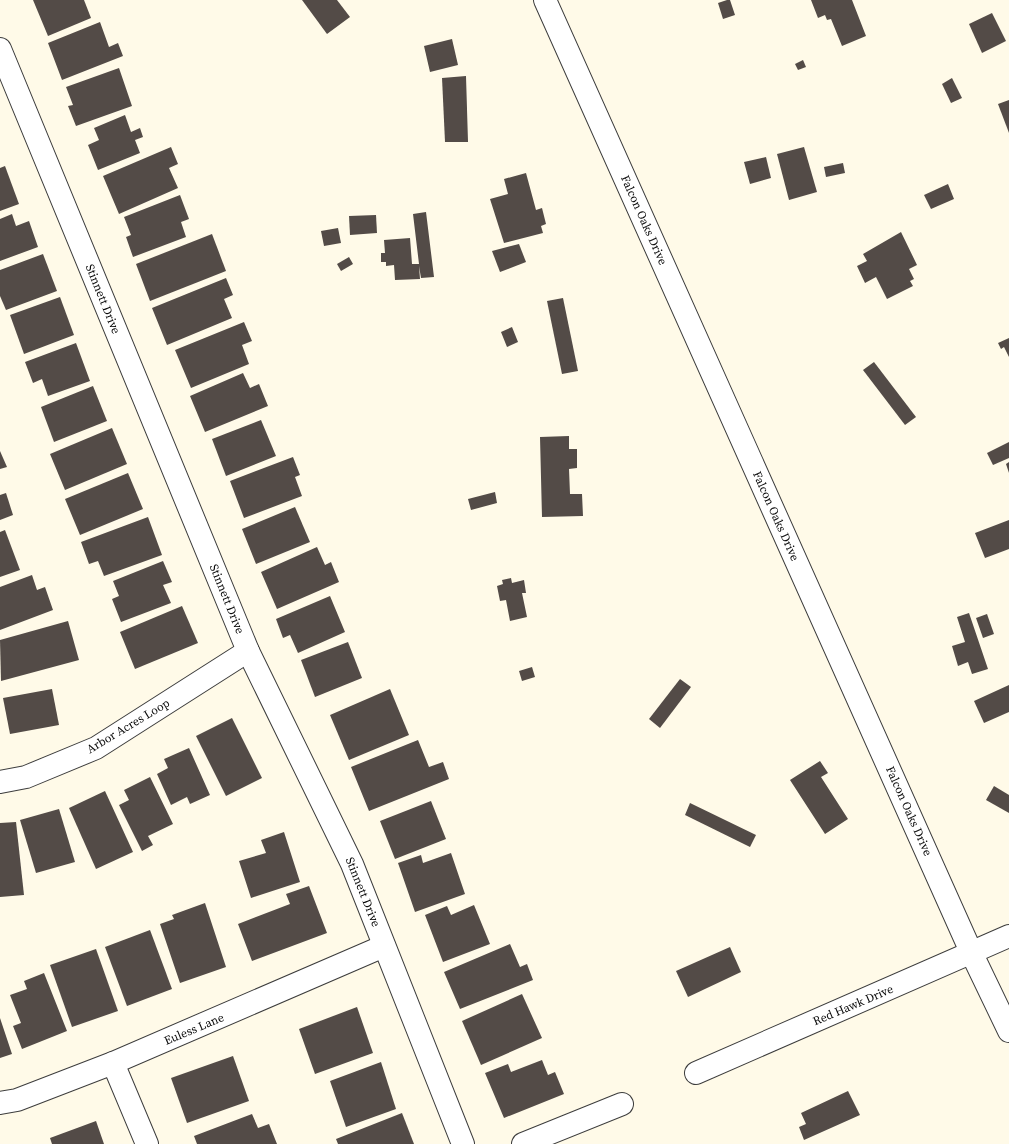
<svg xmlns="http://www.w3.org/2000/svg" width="1009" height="1144" viewBox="0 0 1009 1144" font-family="'Source Serif 4',serif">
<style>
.building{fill:#534b47}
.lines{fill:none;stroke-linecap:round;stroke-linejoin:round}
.street-casing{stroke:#3d3d3d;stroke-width:24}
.street{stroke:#fff;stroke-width:22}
.labels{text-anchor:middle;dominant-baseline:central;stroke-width:4;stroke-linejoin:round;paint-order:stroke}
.street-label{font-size:12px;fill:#0a0a0a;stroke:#fff}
</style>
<rect width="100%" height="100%" fill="#fffae8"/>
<g class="building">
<path d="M33,0H84L91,18L48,36Z"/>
<path d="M302,0H337L350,17L327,34Z"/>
<path d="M727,0H730L735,15L723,19L718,3Z"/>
<path d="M811,0H852L866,36L842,46L831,19L827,20L825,15L818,18Z"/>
<path d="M992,13L1006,41L982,53L969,24Z"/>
<path d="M100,22L109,47L118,43L123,56L62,80L48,43Z"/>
<path d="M452,39L458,65L430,72L424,46Z"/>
<path d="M803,60L806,67L798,70L795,64Z"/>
<path d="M119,68L132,106L76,126L68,106L73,105L66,87Z"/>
<path d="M466,76L468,142H445L442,78Z"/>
<path d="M952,78L962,98L951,103L942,84Z"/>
<path d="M1009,100V133L998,104Z"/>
<path d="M125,115L131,132L140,128L143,137L135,140L140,153L98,170L88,145L99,140L94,128Z"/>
<path d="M171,147L178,164L169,168L178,188L119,214L103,176Z"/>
<path d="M804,147L817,192L789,200L777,154Z"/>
<path d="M766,157L771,178L750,184L744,162Z"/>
<path d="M843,163L845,173L826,177L824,167Z"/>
<path d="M5,166L19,204L0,211V168Z"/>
<path d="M526,173L536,210L542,208L546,224L541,226L543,233L504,243L490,199L508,194L504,179Z"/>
<path d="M948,184L954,199L931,209L924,195Z"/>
<path d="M180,195L189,219L181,222L186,237L133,257L126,237L131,235L124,217Z"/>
<path d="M426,212L434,277L421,278L419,266L420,279L395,280L394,265L386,266V262H381V253H385L384,240L410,238L412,264H419L413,214Z"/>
<path d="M12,214L16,226L29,221L38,247L0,261V219Z"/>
<path d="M376,215L377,233L350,235L349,216Z"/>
<path d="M338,228L341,243L324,246L321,231Z"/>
<path d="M901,232L917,265L909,269L914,279L910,281L913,286L887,299L876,277L865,283L857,266L867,261L863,254Z"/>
<path d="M212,234L226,271L150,301L136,264Z"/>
<path d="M519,244L526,262L500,272L492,251Z"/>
<path d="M43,254L57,291L6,310L0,296V270Z"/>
<path d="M349,257L353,264L341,271L337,264Z"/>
<path d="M226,278L233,295L224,299L232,318L167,345L152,308Z"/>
<path d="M60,297L74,335L24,354L10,315Z"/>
<path d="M563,298L578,371L562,374L547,301Z"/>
<path d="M244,322L252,341L242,345L249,364L191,388L175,350Z"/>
<path d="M512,327L518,342L507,347L501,332Z"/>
<path d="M1009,338V357L1004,347L1001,349L998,343Z"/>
<path d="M76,343L90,381L48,396L42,379L33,383L25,362Z"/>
<path d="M874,362L916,417L905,425L863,370Z"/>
<path d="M243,373L250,388L259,384L268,406L205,432L190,396Z"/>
<path d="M93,386L107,421L54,442L41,407Z"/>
<path d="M261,420L276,456L226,476L212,439Z"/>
<path d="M112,428L127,464L65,490L50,454Z"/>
<path d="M569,436V449H577V468L569,469L570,494H582L583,516L542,517L540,437Z"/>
<path d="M1009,442V458L993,465L987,453Z"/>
<path d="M0,451L7,467L0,469Z"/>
<path d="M293,457L300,475L295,477L302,496L244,518L230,481Z"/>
<path d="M1009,462V473L1006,464Z"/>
<path d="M128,473L143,509L80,535L65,499Z"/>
<path d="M495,492L497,503L471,510L468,499Z"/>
<path d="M6,493L13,515L0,520V495Z"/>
<path d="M295,507L310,542L256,564L242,529Z"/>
<path d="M148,517L162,555L104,576L98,561L89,564L81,542Z"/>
<path d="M1009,520V549L985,558L975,533Z"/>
<path d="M5,530L20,570L0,577V532Z"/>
<path d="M317,547L325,565L331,562L339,582L277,609L261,572Z"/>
<path d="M163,561L172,582L163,585L171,603L121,622L112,599L119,596L113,581Z"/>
<path d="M32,575L37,590L45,587L53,610L0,630V587Z"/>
<path d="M511,578L512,583L524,580L526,593H522L527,617L510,621L506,600L500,601L497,586L503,584L502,580Z"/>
<path d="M330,596L345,632L298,653L290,635L283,638L276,619Z"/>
<path d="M182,606L198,643L135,669L120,632Z"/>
<path d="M969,613L988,669L972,674L968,662L958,666L952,646L965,642L957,617Z"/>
<path d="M987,614L994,634L983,638L976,618Z"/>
<path d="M68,621L79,660L1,681L0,640Z"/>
<path d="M348,642L362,678L315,697L301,660Z"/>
<path d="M532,667L535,677L522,681L519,671Z"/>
<path d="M680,679L691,687L660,728L649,719Z"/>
<path d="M1009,685V712L984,723L974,701Z"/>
<path d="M52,689L59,725L10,734L3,698Z"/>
<path d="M390,689L409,735L349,760L330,715Z"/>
<path d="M232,718L262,778L226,796L196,736Z"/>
<path d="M418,740L429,767L443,762L449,779L369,811L351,767Z"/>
<path d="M189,748L210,795L190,804L187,797L171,805L157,774L168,768L164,759Z"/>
<path d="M820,761L828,773L821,777L848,819L825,834L790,780Z"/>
<path d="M150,777L173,824L148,836L153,845L142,851L119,805L129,800L124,790Z"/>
<path d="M994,786L1009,795V813L986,800Z"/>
<path d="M105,791L133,852L96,869L69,808Z"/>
<path d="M431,801L446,839L395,859L380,821Z"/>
<path d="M690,803L756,835L750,847L685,815Z"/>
<path d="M59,809L75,862L36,873L20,820Z"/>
<path d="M16,822L24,895L0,897V823Z"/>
<path d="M284,832L300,882L251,898L239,861L266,853L261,840Z"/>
<path d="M451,853L465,894L415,912L398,863L421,855L423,863Z"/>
<path d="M309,886L327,933L252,961L238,924L290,904L286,894Z"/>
<path d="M205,903L226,967L180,983L160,924L174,919L172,915Z"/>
<path d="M474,905L490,944L443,962L425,915L447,906L451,915Z"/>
<path d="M150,930L172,989L127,1006L105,947Z"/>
<path d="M510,944L520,967L527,964L533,980L460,1009L444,972Z"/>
<path d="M730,947L741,972L688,997L676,971Z"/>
<path d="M96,949L118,1011L72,1027L50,965Z"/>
<path d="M44,973L67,1031L22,1049L13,1026L21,1023L10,995L27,989L24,981Z"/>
<path d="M522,994L542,1038L481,1065L462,1021Z"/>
<path d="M357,1007L373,1053L315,1074L299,1029Z"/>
<path d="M0,1018L12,1054L0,1058Z"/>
<path d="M233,1056L249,1101L187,1123L171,1078Z"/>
<path d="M542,1060L548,1075L555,1072L564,1094L504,1118L485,1073L508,1064L511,1072Z"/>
<path d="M381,1062L396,1109L346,1127L330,1081Z"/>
<path d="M848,1091L860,1115L804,1140L799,1127L806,1124L801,1113Z"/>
<path d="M402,1113L414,1144H338L336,1139Z"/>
<path d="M252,1114L258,1128L269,1124L277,1144H197L194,1136Z"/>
<path d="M96,1121L104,1144H52L50,1138Z"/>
</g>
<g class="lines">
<defs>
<g id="street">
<path d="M545,0L972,954L1009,1031"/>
<path d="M0,49L248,651L352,864L463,1144"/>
<path d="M0,782L26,777L96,748L248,651"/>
<path d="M113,1063L147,1144"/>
<path d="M696,1073L1009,936"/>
<path d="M0,1103L17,1100L113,1063L384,946"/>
<path d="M523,1144L622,1104"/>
</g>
</defs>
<use href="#street" class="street-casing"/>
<use href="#street" class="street"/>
</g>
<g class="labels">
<g class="street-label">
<text transform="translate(644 220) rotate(66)">Falcon Oaks Drive</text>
<text transform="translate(103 299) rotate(68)">Stinnett Drive</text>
<text transform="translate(776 516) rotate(66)">Falcon Oaks Drive</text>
<text transform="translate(227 599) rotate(68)">Stinnett Drive</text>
<text transform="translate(128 726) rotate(-31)">Arbor Acres Loop</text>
<text transform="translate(909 811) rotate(66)">Falcon Oaks Drive</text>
<text transform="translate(363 892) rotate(68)">Stinnett Drive</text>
<text transform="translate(853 1005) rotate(-23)">Red Hawk Drive</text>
<text transform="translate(194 1029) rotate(-23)">Euless Lane</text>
</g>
</g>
</svg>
